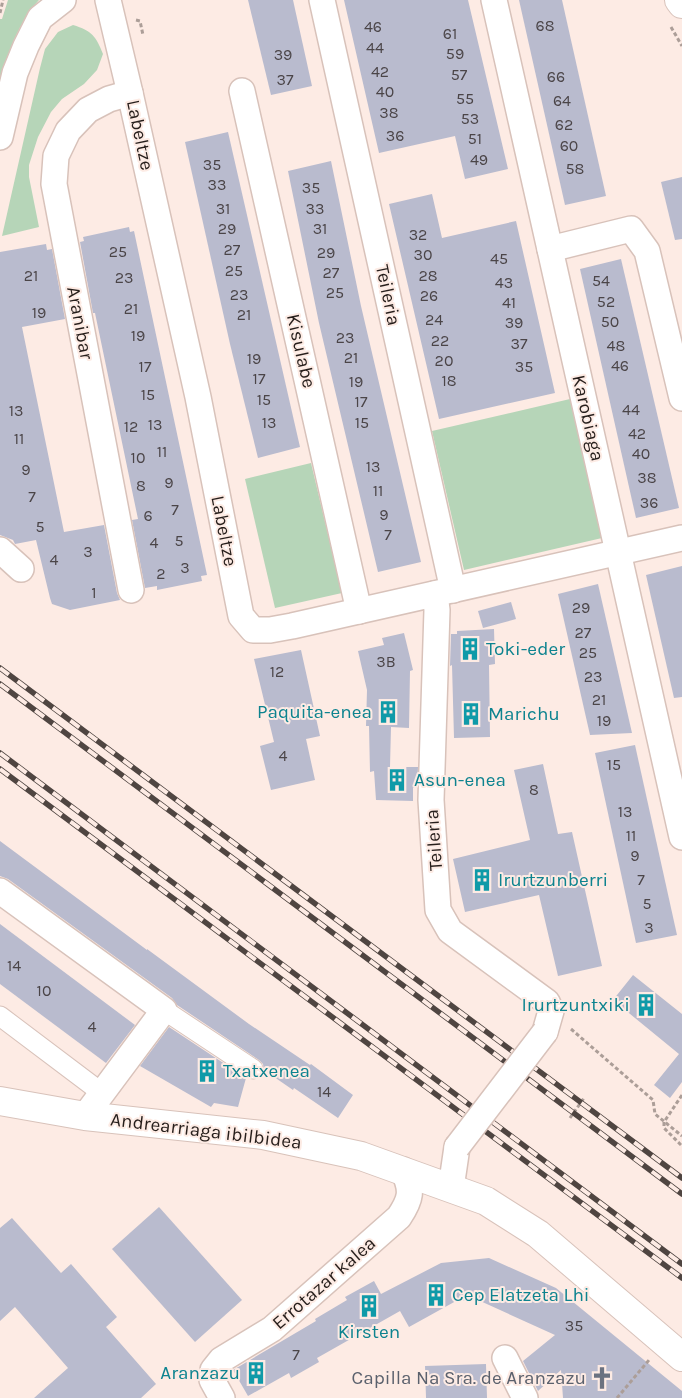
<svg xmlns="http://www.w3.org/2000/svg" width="682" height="1398" viewBox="0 0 682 1398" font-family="Karla,sans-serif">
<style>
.green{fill:#b6d5b8}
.building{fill:#b9bbce}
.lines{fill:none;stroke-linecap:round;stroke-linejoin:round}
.pedestrian-casing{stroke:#d8c2ba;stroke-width:21}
.minor-casing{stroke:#d8c2ba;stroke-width:28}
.tertiary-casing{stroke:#d8c2ba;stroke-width:30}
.secondary-casing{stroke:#d8c2ba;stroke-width:30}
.path{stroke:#ac9e98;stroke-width:3;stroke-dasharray:4 2.5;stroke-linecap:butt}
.pedestrian{stroke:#fff;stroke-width:19}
.minor{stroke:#fff;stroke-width:25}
.tertiary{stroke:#fff;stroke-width:28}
.secondary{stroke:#fff;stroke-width:28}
.rail-casing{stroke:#4f4541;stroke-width:5.5}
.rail{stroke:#fdebe4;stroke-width:4;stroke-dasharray:11;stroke-linecap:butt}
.minor-bridge-casing{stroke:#d8c2ba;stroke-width:28;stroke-linecap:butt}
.minor-bridge{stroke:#fff;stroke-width:25}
.labels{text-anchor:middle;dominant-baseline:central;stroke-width:4;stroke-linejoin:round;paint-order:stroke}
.number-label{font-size:16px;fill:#4b4548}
.street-label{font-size:19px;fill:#261e1b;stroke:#fdebe4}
.culture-label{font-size:19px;fill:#0d838f;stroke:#fdebe4;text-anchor:start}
.worship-label{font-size:19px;fill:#5b616d;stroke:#fdebe4;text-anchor:end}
</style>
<rect width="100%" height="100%" fill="#fdebe4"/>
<g class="green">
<path d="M8,0H39C19,22 8,52 0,81V19H2Z"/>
<path d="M73,25C92,31 96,36 103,54L97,70L84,84L62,99L51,112L38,137L29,165V177L39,227L2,236L40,68L45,49L58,32Z"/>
<path d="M570,399L602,538L464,570L432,431Z"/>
<path d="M311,463L342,593L275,608L245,479Z"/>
</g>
<g class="building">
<path d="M248,0H293L312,86L271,95Z"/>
<path d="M344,0H468L508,169L465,179L455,136L379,153Z"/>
<path d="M519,0H562L606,196L565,205Z"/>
<path d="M228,132L300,447L258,458L230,344L185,142Z"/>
<path d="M331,161L361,306L421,562L378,572L319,323L288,171Z"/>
<path d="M682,177V239L675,240L661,182Z"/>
<path d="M432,194L442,238L516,221L555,393L439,419L389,204Z"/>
<path d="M129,227L130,232L134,231L207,575L201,576L202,581L157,590V586L145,588L132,520L138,519L95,313H93L80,242L84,241L83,237Z"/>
<path d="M46,244L47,250L52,249L65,319L22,327L64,532L104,525L117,593L120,600L70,610L52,604L50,598L36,540L15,544L13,540L0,535V252Z"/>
<path d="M621,259L679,508L636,518L580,269Z"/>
<path d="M682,566V697L674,698L646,575Z"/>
<path d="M598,584L632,733L590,735L558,594Z"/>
<path d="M511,602L516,619L483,628L478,611Z"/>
<path d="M494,629L495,664L489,665L490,737L454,738L452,665L450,666L451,634H457V631Z"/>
<path d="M404,633L413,670L410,671L409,728L391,727L390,767H418L417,788H413V801L376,800L374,771L370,772L369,726H366L367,690L358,651L384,645L382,638Z"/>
<path d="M301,650L320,736L306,739L315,780L271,790L260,746L274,742L254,659Z"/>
<path d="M635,745L677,935L636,943L595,753Z"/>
<path d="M543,764L558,834L572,832L602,966L558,976L539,895L465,912L453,859L530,840L514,770Z"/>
<path d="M0,841L147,950V949L249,1024L310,1065L311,1064L353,1095L338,1118L294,1088L293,1090L264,1070L263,1064L259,1060L177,1005L172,998L8,879L0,876Z"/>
<path d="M0,924L135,1025L106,1063L0,984Z"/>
<path d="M633,975L682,1014V1082L670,1098L654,1085L679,1054L613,1000Z"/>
<path d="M169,1027L246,1078L238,1107L214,1103L211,1107L140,1066Z"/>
<path d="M159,1207L242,1300L195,1342L112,1249Z"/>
<path d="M12,1218L61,1273L71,1264L117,1317L106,1327L156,1384L141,1398H34L68,1368L15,1307L0,1321V1228Z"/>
<path d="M489,1258L556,1288L682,1391V1398H563L561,1370L538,1391L523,1361L555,1335L478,1300L456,1301L409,1327L400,1311L317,1358L319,1362L291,1378L289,1373L248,1396L233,1370L316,1321L315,1319L347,1300L345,1297L374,1281L381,1294L441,1263Z"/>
<path d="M486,1364L487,1398H426L425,1366Z"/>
</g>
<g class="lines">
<defs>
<g id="pedestrian">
<path d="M164,1010L253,1069"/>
<path d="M0,1016L102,1093"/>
</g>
<g id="minor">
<path d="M108,0L130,93L198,397L241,616L253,630H270L292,626L682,538"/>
<path d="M322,0L453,590"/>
<path d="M494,0L682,837"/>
<path d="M242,91L359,611"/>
<path d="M130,93L109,99L88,110L68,131L56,156L54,184L131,590"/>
<path d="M0,137L15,73L26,46L40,18L63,0"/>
<path d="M550,249L631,229L647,251L682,398"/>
<path d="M0,550L21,569"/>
<path d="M435,594L437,610L431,800L438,910L450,931L547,1002L551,1011L545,1032"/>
<path d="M0,891L164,1010L85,1116"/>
<path d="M451,1188L457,1147"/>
<path d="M505,1358L525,1398"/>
<path d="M222,1398L212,1380L213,1370L221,1360L272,1329L399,1217C411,1199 413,1191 403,1170"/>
</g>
<path id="tertiary" d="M0,1101L85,1116L263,1135L361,1156L486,1201L538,1234L682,1357"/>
<path id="secondary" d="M679,0L682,4"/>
</defs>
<use href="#pedestrian" class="pedestrian-casing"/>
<use href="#minor" class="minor-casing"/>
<use href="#tertiary" class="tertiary-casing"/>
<use href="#secondary" class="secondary-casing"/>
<g class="path">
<path d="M0,13L3,0"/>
<path d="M136,20L140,21L143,35"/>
<path d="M671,27L682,46"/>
<path d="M571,1029L653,1100L655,1114L682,1136"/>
<path d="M682,1095L664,1122V1128L682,1146"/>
<path d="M570,1118L584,1098"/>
<path d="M617,1398L649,1360"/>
</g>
<use href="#pedestrian" class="pedestrian"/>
<use href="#minor" class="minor"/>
<use href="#tertiary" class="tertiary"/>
<use href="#secondary" class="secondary"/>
<defs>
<g id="rail">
<path d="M0,668L682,1178"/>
<path d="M0,684L682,1194"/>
<path d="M0,753L682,1264"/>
<path d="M0,769L682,1278"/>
</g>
</defs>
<use href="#rail" class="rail-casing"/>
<use href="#rail" class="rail"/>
<defs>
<path id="minor-bridge" d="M457,1147L545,1032"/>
</defs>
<use href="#minor-bridge" class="minor-bridge-casing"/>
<use href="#minor-bridge" class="minor-bridge"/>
</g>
<defs>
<symbol id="building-bare" viewBox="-9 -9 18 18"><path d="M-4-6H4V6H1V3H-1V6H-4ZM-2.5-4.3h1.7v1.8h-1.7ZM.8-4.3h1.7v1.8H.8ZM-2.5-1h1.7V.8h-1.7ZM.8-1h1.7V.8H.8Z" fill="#0f9aa8" stroke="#fdebe4" stroke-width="2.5" paint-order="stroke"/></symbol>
<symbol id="church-bare" viewBox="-9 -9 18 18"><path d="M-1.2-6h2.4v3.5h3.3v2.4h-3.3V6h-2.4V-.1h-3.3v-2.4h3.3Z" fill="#6b7280" stroke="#fdebe4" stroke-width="2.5" paint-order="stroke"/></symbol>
</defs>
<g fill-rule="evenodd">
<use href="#building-bare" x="454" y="633" width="32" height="32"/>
<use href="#building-bare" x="372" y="696" width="32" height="32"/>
<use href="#building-bare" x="455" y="698" width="32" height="32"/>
<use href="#building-bare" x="381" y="764" width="32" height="32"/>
<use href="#building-bare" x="466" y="864" width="32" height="32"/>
<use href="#building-bare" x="630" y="989" width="32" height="32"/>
<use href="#building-bare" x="191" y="1055" width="32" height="32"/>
<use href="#building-bare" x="420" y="1279" width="32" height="32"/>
<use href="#building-bare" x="353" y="1290" width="32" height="32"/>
<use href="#building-bare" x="240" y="1357" width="32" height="32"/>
<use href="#church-bare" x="586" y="1362" width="32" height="32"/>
</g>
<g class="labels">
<g class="number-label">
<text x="545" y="25">68</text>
<text x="373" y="26">46</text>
<text x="450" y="33">61</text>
<text x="375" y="47">44</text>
<text x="455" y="53">59</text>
<text x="283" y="54">39</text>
<text x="380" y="71">42</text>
<text x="459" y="74">57</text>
<text x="556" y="76">66</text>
<text x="285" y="79">37</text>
<text x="385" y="91">40</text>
<text x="465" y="98">55</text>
<text x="562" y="100">64</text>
<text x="389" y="112">38</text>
<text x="470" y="118">53</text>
<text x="564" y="124">62</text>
<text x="395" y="135">36</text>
<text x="475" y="138">51</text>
<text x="569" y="145">60</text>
<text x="479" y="159">49</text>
<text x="212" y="164">35</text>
<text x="575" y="168">58</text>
<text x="217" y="184">33</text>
<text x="311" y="187">35</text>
<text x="223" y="208">31</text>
<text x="315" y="208">33</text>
<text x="227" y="228">29</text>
<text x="320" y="228">31</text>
<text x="418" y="234">32</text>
<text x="232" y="249">27</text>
<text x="118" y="251">25</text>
<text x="326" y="252">29</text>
<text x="423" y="254">30</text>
<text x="499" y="258">45</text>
<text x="234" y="270">25</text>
<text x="331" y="272">27</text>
<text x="31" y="275">21</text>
<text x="428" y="275">28</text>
<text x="124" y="277">23</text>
<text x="601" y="280">54</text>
<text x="504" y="282">43</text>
<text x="335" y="292">25</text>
<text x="239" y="294">23</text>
<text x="429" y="295">26</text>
<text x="606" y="301">52</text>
<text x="509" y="302">41</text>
<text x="131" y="308">21</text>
<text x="39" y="312">19</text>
<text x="244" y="314">21</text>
<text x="434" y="319">24</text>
<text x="610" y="321">50</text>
<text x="514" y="322">39</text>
<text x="138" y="335">19</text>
<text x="345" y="337">23</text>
<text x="440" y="340">22</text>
<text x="519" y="343">37</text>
<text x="616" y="345">48</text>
<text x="351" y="357">21</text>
<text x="254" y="358">19</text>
<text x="444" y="360">20</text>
<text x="620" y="365">46</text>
<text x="145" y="366">17</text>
<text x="524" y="366">35</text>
<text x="259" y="378">17</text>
<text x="449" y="380">18</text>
<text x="356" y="381">19</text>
<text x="148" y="394">15</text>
<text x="264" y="399">15</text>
<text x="361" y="401">17</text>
<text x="631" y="409">44</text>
<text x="16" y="410">13</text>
<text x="269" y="422">13</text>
<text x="362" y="422">15</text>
<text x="155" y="424">13</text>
<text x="131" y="426">12</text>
<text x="637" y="433">42</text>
<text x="19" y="438">11</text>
<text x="162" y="451">11</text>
<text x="641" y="453">40</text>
<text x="138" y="457">10</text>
<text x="373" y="466">13</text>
<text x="26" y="469">9</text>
<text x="647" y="477">38</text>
<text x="169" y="482">9</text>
<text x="141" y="485">8</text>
<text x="378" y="490">11</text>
<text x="32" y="496">7</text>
<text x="649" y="502">36</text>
<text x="175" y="509">7</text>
<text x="384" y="514">9</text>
<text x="148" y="515">6</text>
<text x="40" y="526">5</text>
<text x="388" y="534">7</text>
<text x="179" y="540">5</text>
<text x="154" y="542">4</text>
<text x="88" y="551">3</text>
<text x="54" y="559">4</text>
<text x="185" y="567">3</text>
<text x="161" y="573">2</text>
<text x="94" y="592">1</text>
<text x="581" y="607">29</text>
<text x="583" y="632">27</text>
<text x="588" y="652">25</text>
<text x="386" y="661">3B</text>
<text x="277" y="671">12</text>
<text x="593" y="676">23</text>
<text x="599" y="699">21</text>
<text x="604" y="720">19</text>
<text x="283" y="755">4</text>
<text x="614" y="764">15</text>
<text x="534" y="789">8</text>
<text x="625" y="811">13</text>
<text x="631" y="835">11</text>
<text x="635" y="855">9</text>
<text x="641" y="879">7</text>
<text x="647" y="903">5</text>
<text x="649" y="927">3</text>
<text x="14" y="965">14</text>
<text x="44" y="990">10</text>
<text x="92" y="1026">4</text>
<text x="324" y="1091">14</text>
<text x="574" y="1325">35</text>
<text x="296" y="1354">7</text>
</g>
<g class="street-label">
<text transform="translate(140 135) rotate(78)">Labeltze</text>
<text transform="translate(388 295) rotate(78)">Teileria</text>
<text transform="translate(80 323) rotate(79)">Aranibar</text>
<text transform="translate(301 351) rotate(77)">Kisulabe</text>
<text transform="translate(588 418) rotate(77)">Karobiaga</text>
<text transform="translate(224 531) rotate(79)">Labeltze</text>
<text transform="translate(434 840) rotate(-94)">Teileria</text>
<text transform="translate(206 1131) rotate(7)">Andrearriaga ibilbidea</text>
<text transform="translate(324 1283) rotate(-41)">Errotazar kalea</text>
</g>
<g class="culture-label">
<text x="486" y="649">Toki-eder</text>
<text x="372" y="712" text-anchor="end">Paquita-enea</text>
<text x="488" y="714">Marichu</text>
<text x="414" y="780">Asun-enea</text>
<text x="498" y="880">Irurtzunberri</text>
<text x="630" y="1005" text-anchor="end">Irurtzuntxiki</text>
<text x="223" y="1071">Txatxenea</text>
<text x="452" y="1295">Cep Elatzeta Lhi</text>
<text x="369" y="1332" text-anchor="middle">Kirsten</text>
<text x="240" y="1373" text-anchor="end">Aranzazu</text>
</g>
<g class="worship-label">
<text x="586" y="1378">Capilla Nª Sra. de Aranzazu</text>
</g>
</g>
</svg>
